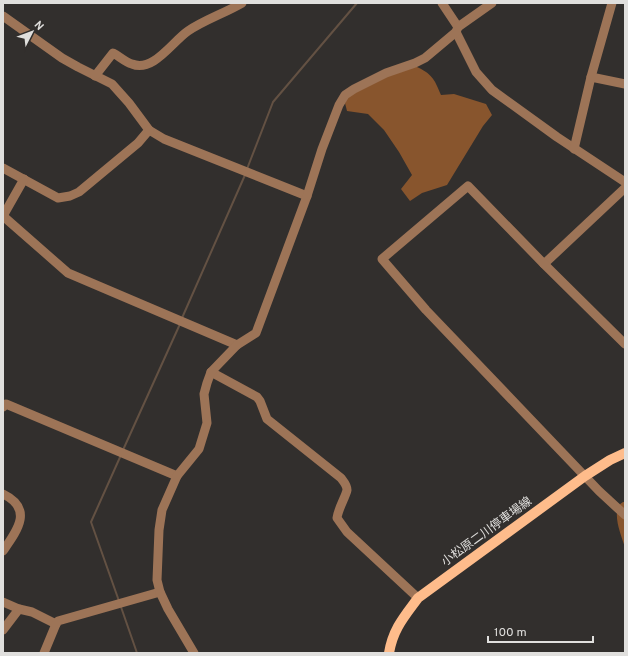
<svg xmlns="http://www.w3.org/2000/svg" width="628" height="656" viewBox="0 0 628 656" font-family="Overpass,'Noto Sans JP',sans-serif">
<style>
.forest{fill:#88552d}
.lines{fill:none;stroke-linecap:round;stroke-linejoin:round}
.stream{stroke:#635143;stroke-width:2}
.minor{stroke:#9d7457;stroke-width:9}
.major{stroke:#febc8b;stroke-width:10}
.labels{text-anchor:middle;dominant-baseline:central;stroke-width:3;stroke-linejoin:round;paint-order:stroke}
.street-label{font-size:12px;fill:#e0dfdd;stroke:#322f2d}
</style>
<rect width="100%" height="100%" fill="#322f2d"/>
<g class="forest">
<path d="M415,66C432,74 434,78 441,95L454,94L486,104L492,115L483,126L447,185L422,193L410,201L401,189L412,175L399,152L384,130L368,114L347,111L345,103L349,95L388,75Z"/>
<path d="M623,502H625V547C621,535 610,509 623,502Z"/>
</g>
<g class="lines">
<g class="stream">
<path d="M247,169L273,102L357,3"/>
<path d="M182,318L245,175"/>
<path d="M123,450L180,324"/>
<path d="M119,601L91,522L121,455"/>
<path d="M121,607L137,653"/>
</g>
<g class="minor">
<path d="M442,3L458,27"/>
<path d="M3,16L62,58L78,67L112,84L129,103L149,130L164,139L307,196"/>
<path d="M456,32L476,72L492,90L557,137L625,182"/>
<path d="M95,76L113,53C119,56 125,62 132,64C153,73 173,41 188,31C204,20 225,13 242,3"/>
<path d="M591,77L625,84"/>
<path d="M574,149L591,77L612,3"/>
<path d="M3,168L58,198L70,196L79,192L138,143L149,130"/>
<path d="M3,216L68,273L237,345"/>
<path d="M3,216L24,179"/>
<path d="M544,264L625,188"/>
<path d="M625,344L544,264L468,186L382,259L426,310L599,491L625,515"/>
<path d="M211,372L257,397L260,401L267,419L341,478C344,482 347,485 347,490C346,496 338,509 337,518L347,532L418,598"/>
<path d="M3,407L6,404L177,476"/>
<path d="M3,494C34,509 17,531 3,551"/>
<path d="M3,602L19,609L32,612L56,624"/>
<path d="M3,630L19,609"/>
<path d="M44,653L56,624L58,621L160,592"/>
<path d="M194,653L168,609L160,592L157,580L159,530L162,510L177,476L199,449L207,423L204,394L207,383L211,372L237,345L256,333L307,196L322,149L339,105L345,95L354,89L386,73L415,63L425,58L456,32L458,27L492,3"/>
</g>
<path class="major" d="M389,653C393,629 404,617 418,598L585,476L610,460L625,453"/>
</g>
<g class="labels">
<g class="street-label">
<text transform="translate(487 532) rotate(-36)">小松原二川停車場線</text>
</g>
</g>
<rect width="628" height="656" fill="none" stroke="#e0dfdd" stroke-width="8"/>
<g transform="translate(32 32) rotate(48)" stroke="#322f2d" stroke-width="3" paint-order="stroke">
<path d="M0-3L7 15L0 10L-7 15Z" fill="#e0dfdd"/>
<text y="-6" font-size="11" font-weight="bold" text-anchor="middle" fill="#e0dfdd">N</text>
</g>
<path d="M488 636v6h105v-6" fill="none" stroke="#e0dfdd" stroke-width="2"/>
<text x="494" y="636" font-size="12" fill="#e0dfdd" stroke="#322f2d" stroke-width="3" paint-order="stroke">100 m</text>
</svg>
